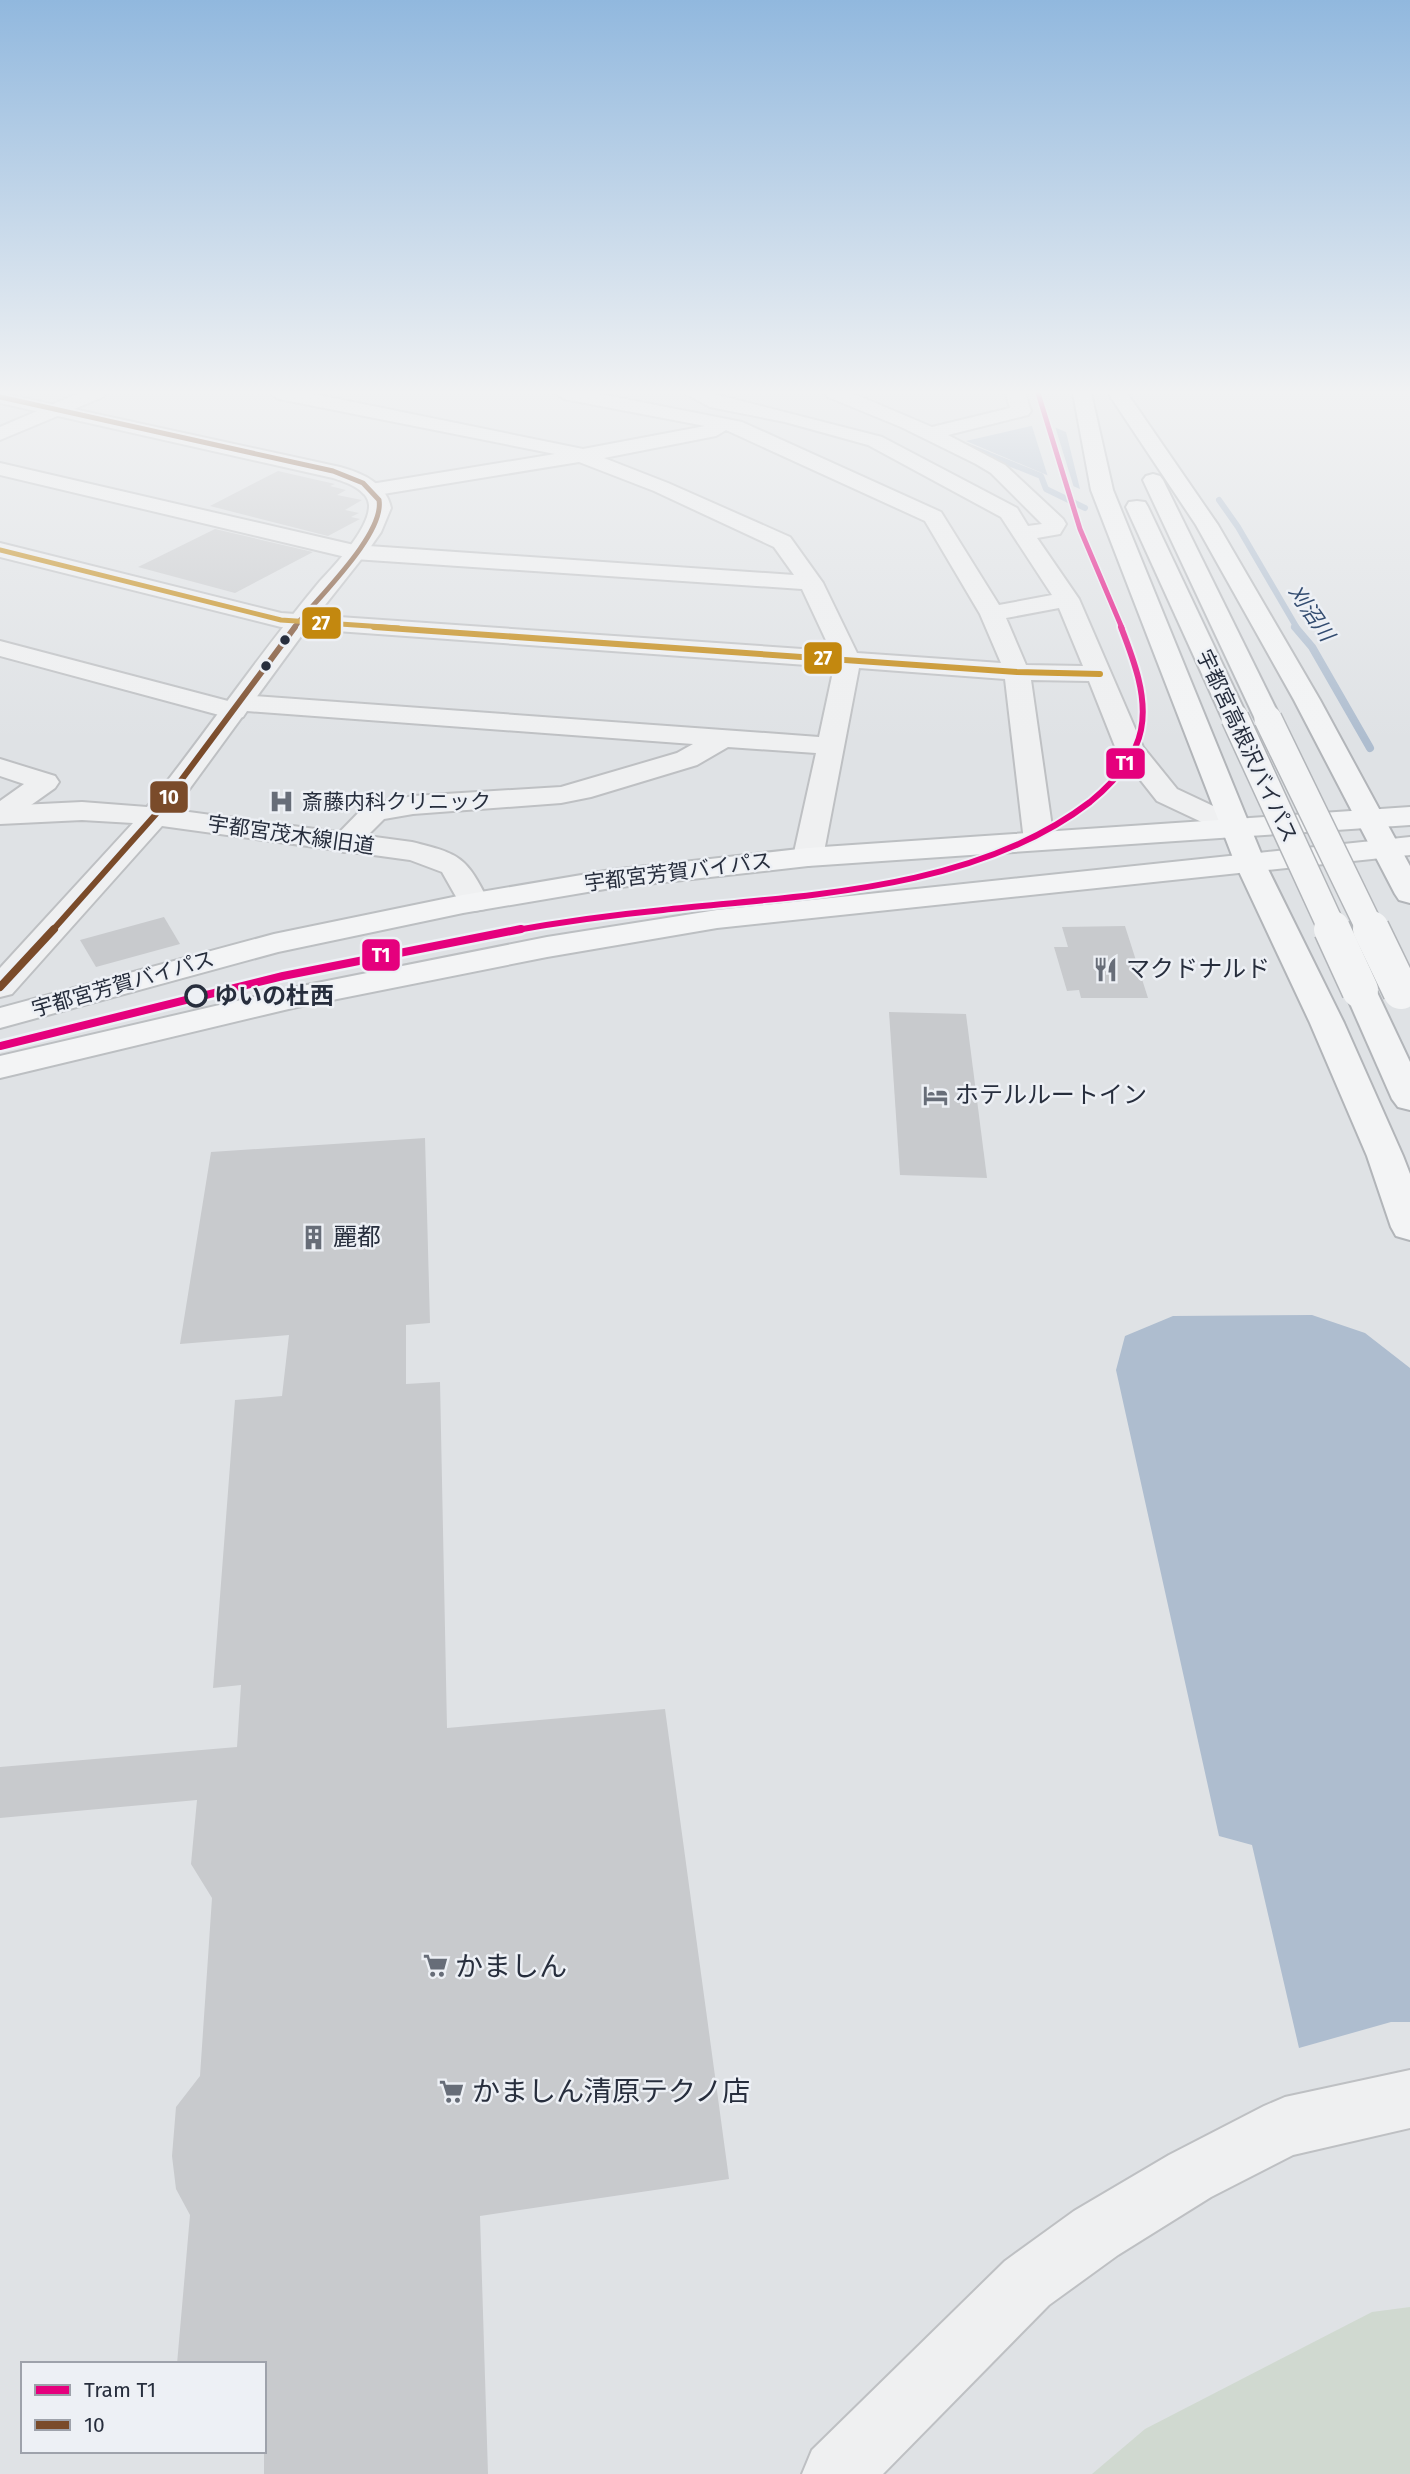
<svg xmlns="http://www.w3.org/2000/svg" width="1410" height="2474" viewBox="0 0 1410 2474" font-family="'Fira Sans','Noto Sans JP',sans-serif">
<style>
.green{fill:#d0d9d0}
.water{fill:#aebdcf}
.pier{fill:#dfe2e5}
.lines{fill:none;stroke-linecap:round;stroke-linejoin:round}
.stream-far1{stroke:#aebdcf;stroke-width:6}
.stream{stroke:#aebdcf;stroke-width:8}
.building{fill:#c8cacd}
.minor-casing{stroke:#bec0c3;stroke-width:4}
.tertiary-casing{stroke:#bec0c3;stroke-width:4}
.primary-casing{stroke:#bcbfc2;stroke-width:4}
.trunk-casing{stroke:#b2b5b9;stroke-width:4}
.minor{fill:#eff0f1;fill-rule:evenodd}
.tertiary{fill:#eff0f1;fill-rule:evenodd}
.primary{fill:#f3f4f5;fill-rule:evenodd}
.trunk{fill:#f3f4f5;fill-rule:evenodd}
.trunk-bridge-far1-casing{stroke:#b2b5b9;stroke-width:30;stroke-linecap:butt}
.trunk-bridge-casing{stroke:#b2b5b9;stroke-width:39;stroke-linecap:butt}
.trunk-bridge-far1{stroke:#f3f4f5;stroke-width:27}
.trunk-bridge{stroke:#f3f4f5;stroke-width:36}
.bus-1-far2-casing{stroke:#edf0f5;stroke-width:8}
.bus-1-far1-casing{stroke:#edf0f5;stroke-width:10}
.bus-1-casing{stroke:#edf0f5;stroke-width:13}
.bus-2-far1-casing{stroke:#edf0f5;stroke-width:8}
.bus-2-casing{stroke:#edf0f5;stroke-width:10}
.bus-1-far2{stroke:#7a4b2a;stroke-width:5}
.bus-1-far1{stroke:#7a4b2a;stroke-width:6}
.bus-1{stroke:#7a4b2a;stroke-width:8}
.bus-2-far1{stroke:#c3880f;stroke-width:5}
.bus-2{stroke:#c3880f;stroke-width:6}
.tram-1-far2-casing{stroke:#edf0f5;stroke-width:8}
.tram-1-far1-casing{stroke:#edf0f5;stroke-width:10}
.tram-1-casing{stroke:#edf0f5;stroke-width:13}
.tram-1-far2{stroke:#e5007d;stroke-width:5}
.tram-1-far1{stroke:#e5007d;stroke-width:6}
.tram-1{stroke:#e5007d;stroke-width:8}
.bus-dot{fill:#272e3d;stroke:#edf0f5;stroke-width:2.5}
.stop-dot{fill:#edf0f5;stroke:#272e3d;stroke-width:3.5}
.labels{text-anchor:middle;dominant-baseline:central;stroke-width:5;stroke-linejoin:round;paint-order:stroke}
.far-water-label{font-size:21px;font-style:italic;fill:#334c70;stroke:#edf0f5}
.far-street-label{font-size:21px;fill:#272e3d;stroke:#edf0f5}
.far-poi-label{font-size:21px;fill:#272e3d;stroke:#edf0f5;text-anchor:start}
.poi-label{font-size:24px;fill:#272e3d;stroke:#edf0f5;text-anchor:start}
.stop-label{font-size:24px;font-weight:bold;fill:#272e3d;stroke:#edf0f5;text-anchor:start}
.near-poi-label{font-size:28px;fill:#272e3d;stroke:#edf0f5;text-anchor:start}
.line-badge{stroke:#edf0f5;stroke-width:2.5}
.badge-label{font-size:19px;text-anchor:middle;font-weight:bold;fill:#fff}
</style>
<rect width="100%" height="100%" fill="#dfe2e5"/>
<path class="green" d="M1410,2307V2474H1092L1145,2429L1372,2312Z"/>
<g class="water">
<path d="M1044,423L1066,432L1080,489L966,441Z"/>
<path d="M1312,1315L1365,1333L1410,1368V2022H1391L1299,2048L1252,1845L1219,1836L1116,1370L1125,1336L1173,1316Z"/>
</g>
<path class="pier" d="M1044,420L1054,423L1075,491L1049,480L1031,423Z"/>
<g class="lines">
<g class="stream-far1">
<path d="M967,446L1041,476L1046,489L1085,508"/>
<path d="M1219,500L1238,527L1297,628"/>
</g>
<path class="stream" d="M1295,627L1312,647L1370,748"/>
</g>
<g class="building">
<path d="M278,471L335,484L330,486L346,490L337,495L362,500L345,510L359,513L351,517L360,519L328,536L210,506Z"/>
<path d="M215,529L313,552L235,593L138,567Z"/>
<path d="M164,917L180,944L96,967L80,940Z"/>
<path d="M1125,926L1148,998H1081L1079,990L1067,991L1054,947H1068L1062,927Z"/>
<path d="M889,1012L966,1014L987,1178L900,1175Z"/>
<path d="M425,1138L430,1323L406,1325V1384L440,1382L447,1728L665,1709L729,2179L480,2216L488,2474H264V2364H177L190,2215L176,2189L172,2156L176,2107L200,2076L212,1898L191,1864L197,1800L0,1818V1767L237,1747L241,1685L213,1688L235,1400L282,1396L289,1335L180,1344L211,1152Z"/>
</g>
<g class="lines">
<defs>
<g id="minor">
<path d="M79,393H105L103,397L0,440V427Z"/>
<path d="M270,393H309L583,449L705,426L564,399L555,393H595L742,422L941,512L999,605L1052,595L1001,517L868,445L785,422L710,407L684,393H710L882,437L1017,508L1028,526L1042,524L991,473L976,464L901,427L828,397L826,393H852L932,427L1010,408L1006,393H1025L1031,411L1028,415L948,435L1005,465L1063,519L1066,524L1060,534L1037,538L1079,599L1143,747L1177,789L1245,821L1249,827L1245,833L1235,836L1225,833L1157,801L1116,749L1089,681L1031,680L1054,841L1049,847L1039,850L1029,847L1024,841L1005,679L859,668L823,857L818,863L808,866L798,863L793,857L816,753L728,747L697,765L591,797L561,803L413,814L384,819L354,849L344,852L334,849L329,843L365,806L413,796L561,787L677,753L693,744L247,711L243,717L234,719L0,656V641L228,701L231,697L240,695L819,737L834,667L281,627L0,557V543L281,613L831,651L802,589L354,559L0,475V463L354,545L794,575L774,547L654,491L579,462L371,496L364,494L360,490L364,486L371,484L555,454L279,399ZM726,430L925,521L980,614L1001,663L857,653L823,583L790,537L668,483L604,458L716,436ZM1059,608L1083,666L1026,665L1006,618Z"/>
<path d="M0,759L55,776L59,782L55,788L10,820L0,823V801L24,784L0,776Z"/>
</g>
<g id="tertiary">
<path d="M0,393L340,467C362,473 386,483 391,508L381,532L367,552L310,624L174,810L412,842C461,854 466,857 489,902L485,909L474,911L463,909L442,872L410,860L162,826L12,994L0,997V968L133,823L82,820L0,824V806L82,802L147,807C206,733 259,654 320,581C335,565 370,528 369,505C368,489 345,482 333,478L0,403Z"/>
<path d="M1410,2070V2128L1293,2155L1211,2197L1118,2255L1049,2305L883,2474H802L812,2450L1005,2261L1074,2211L1169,2155L1264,2106L1285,2097Z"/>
</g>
<g id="primary">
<path d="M1410,807V825L808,866L611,888L463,913L278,952L0,1028V1008L274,934L463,895L611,870L808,848Z"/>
<path d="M1410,837V855L717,928L547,957L297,1007L0,1078V1056L297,987L547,937L717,910Z"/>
</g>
<g id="trunk">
<path d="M1073,393H1091L1113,490L1265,863L1344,1023L1403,1156L1410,1174V1240L1396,1236L1391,1227L1367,1156L1310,1023L1235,863L1091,490Z"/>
<path d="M1108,393H1127L1218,525L1320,700L1410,866V903L1399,900L1395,894L1294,700L1196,525Z"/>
<path d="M1153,474L1160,476L1163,480L1281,719L1277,725L1268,727L1259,725L1255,719L1143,480L1146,476Z"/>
<path d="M1137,501L1145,502L1148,507L1248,718L1244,724L1235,726L1226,724L1222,718L1126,507L1129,502Z"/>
<path d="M1360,980L1372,983L1376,990L1410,1062V1110L1398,1107L1392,1099L1344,990L1348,983Z"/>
</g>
</defs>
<use href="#minor" class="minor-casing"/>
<use href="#tertiary" class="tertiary-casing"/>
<use href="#primary" class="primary-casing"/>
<use href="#trunk" class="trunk-casing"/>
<use href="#minor" class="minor"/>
<use href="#tertiary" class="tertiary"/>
<use href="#primary" class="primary"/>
<use href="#trunk" class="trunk"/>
<defs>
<g id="trunk-bridge-far1">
<path d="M1235,718L1333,931"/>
<path d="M1268,719L1371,931"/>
</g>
<g id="trunk-bridge">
<path d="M1332,929L1360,990"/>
<path d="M1371,929L1401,991"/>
</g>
</defs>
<use href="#trunk-bridge-far1" class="trunk-bridge-far1-casing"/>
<use href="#trunk-bridge" class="trunk-bridge-casing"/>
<use href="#trunk-bridge-far1" class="trunk-bridge-far1"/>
<use href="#trunk-bridge" class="trunk-bridge"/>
<defs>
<path id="bus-1-far2" d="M0,397L333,471L363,483L379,500C385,535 315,600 294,628"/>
<path id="bus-1-far1" d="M52,931L156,814L295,627"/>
<path id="bus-1" d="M0,987L54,929"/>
<path id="bus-2-far1" d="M0,550L281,620L399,628"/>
<path id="bus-2" d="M374,627L1017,672L1100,674"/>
</defs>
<use href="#bus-1-far2" class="bus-1-far2-casing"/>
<use href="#bus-1-far1" class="bus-1-far1-casing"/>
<use href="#bus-1" class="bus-1-casing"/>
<use href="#bus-2-far1" class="bus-2-far1-casing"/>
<use href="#bus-2" class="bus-2-casing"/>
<use href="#bus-1-far2" class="bus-1-far2"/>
<use href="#bus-1-far1" class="bus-1-far1"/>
<use href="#bus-1" class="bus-1"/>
<use href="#bus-2-far1" class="bus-2-far1"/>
<use href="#bus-2" class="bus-2"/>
<defs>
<path id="tram-1-far2" d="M1038,393L1080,529L1122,628"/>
<path id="tram-1-far1" d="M511,931C561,922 612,915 663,910C803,895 974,891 1090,802C1112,784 1135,759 1141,730C1148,696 1133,658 1121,627"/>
<path id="tram-1" d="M0,1046L283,976L521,929"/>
</defs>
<use href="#tram-1-far2" class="tram-1-far2-casing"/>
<use href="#tram-1-far1" class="tram-1-far1-casing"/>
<use href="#tram-1" class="tram-1-casing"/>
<use href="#tram-1-far2" class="tram-1-far2"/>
<use href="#tram-1-far1" class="tram-1-far1"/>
<use href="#tram-1" class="tram-1"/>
</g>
<linearGradient id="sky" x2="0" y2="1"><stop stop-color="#91b8de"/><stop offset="0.53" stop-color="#f1f2f3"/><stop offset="1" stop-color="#f1f2f3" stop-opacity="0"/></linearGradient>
<rect width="1410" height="740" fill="url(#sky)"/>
<defs>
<symbol id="hospital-bare" viewBox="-9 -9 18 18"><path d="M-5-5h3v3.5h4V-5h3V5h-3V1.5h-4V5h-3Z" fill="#676d78" stroke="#edf0f5" stroke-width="2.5" paint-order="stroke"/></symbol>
<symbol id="restaurant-bare" viewBox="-9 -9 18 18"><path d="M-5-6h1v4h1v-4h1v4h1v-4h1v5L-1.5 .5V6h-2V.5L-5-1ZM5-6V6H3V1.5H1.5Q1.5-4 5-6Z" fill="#676d78" stroke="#edf0f5" stroke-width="2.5" paint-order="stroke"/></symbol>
<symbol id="hotel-bare" viewBox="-9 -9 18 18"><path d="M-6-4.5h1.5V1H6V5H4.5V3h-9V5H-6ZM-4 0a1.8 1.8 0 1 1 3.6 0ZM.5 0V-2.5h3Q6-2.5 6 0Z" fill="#676d78" stroke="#edf0f5" stroke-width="2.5" paint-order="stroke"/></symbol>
<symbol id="building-bare" viewBox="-9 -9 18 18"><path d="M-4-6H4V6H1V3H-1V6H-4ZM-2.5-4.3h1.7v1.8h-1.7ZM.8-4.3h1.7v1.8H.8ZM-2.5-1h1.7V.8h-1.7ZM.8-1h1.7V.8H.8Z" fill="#676d78" stroke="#edf0f5" stroke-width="2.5" paint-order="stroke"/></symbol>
<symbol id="supermarket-bare" viewBox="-9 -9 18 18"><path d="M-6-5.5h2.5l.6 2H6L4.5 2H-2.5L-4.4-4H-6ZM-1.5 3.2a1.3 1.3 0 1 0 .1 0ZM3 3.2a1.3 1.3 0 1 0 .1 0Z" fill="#676d78" stroke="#edf0f5" stroke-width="2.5" paint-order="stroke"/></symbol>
</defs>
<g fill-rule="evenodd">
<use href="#hospital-bare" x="264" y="784" width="35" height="35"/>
<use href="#restaurant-bare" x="1088" y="952" width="35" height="35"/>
<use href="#hotel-bare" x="918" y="1078" width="35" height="35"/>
<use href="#building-bare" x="296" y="1220" width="35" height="35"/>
<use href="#supermarket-bare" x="418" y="1948" width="35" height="35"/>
<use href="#supermarket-bare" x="434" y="2074" width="35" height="35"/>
</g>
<g class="bus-dot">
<circle cx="285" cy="640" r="6"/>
<circle cx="266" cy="666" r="6"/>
</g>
<circle class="stop-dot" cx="196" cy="996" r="10"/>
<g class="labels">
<g class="far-water-label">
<text transform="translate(1311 613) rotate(55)">刈沼川</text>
</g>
<g class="far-street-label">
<text transform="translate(1247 746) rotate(65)">宇都宮高根沢バイパス</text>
<text transform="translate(291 835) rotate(8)">宇都宮茂木線旧道</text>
<text transform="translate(678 872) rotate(-7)">宇都宮芳賀バイパス</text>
<text transform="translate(123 984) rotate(-16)">宇都宮芳賀バイパス</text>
</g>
<g class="far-poi-label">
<text x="302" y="802">斎藤内科クリニック</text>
</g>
<g class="poi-label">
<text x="1126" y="969">マクドナルド</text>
<text x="955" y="1095">ホテルルートイン</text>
<text x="333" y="1237">麗都</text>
</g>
<g class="stop-label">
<text x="214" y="996">ゆいの杜西</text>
</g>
<g class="near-poi-label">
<text x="455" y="1966">かましん</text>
<text x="472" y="2091">かましん清原テクノ店</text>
</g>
</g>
<g class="line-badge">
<rect x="301" y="606" width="41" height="34" rx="7" fill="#c3880f"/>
<rect x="803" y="641" width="40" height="34" rx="7" fill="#c3880f"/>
<rect x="1105" y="747" width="41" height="33" rx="7" fill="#e5007d"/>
<rect x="149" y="780" width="40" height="34" rx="7" fill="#7a4b2a"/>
<rect x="361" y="938" width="40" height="34" rx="7" fill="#e5007d"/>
</g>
<g class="badge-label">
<text x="321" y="630">27</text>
<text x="823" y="665">27</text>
<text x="1125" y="770">T1</text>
<text x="169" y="804">10</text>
<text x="381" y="962">T1</text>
</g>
<rect x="21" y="2362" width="245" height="91" fill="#edf0f5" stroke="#9ea2ab" stroke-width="2"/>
<rect x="35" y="2385" width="35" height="10" fill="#e5007d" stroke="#9ea2ab" stroke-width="2"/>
<text x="84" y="2397" font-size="21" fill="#272e3d">Tram T1</text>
<rect x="35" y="2420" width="35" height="10" fill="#7a4b2a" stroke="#9ea2ab" stroke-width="2"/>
<text x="84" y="2432" font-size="21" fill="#272e3d">10</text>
</svg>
